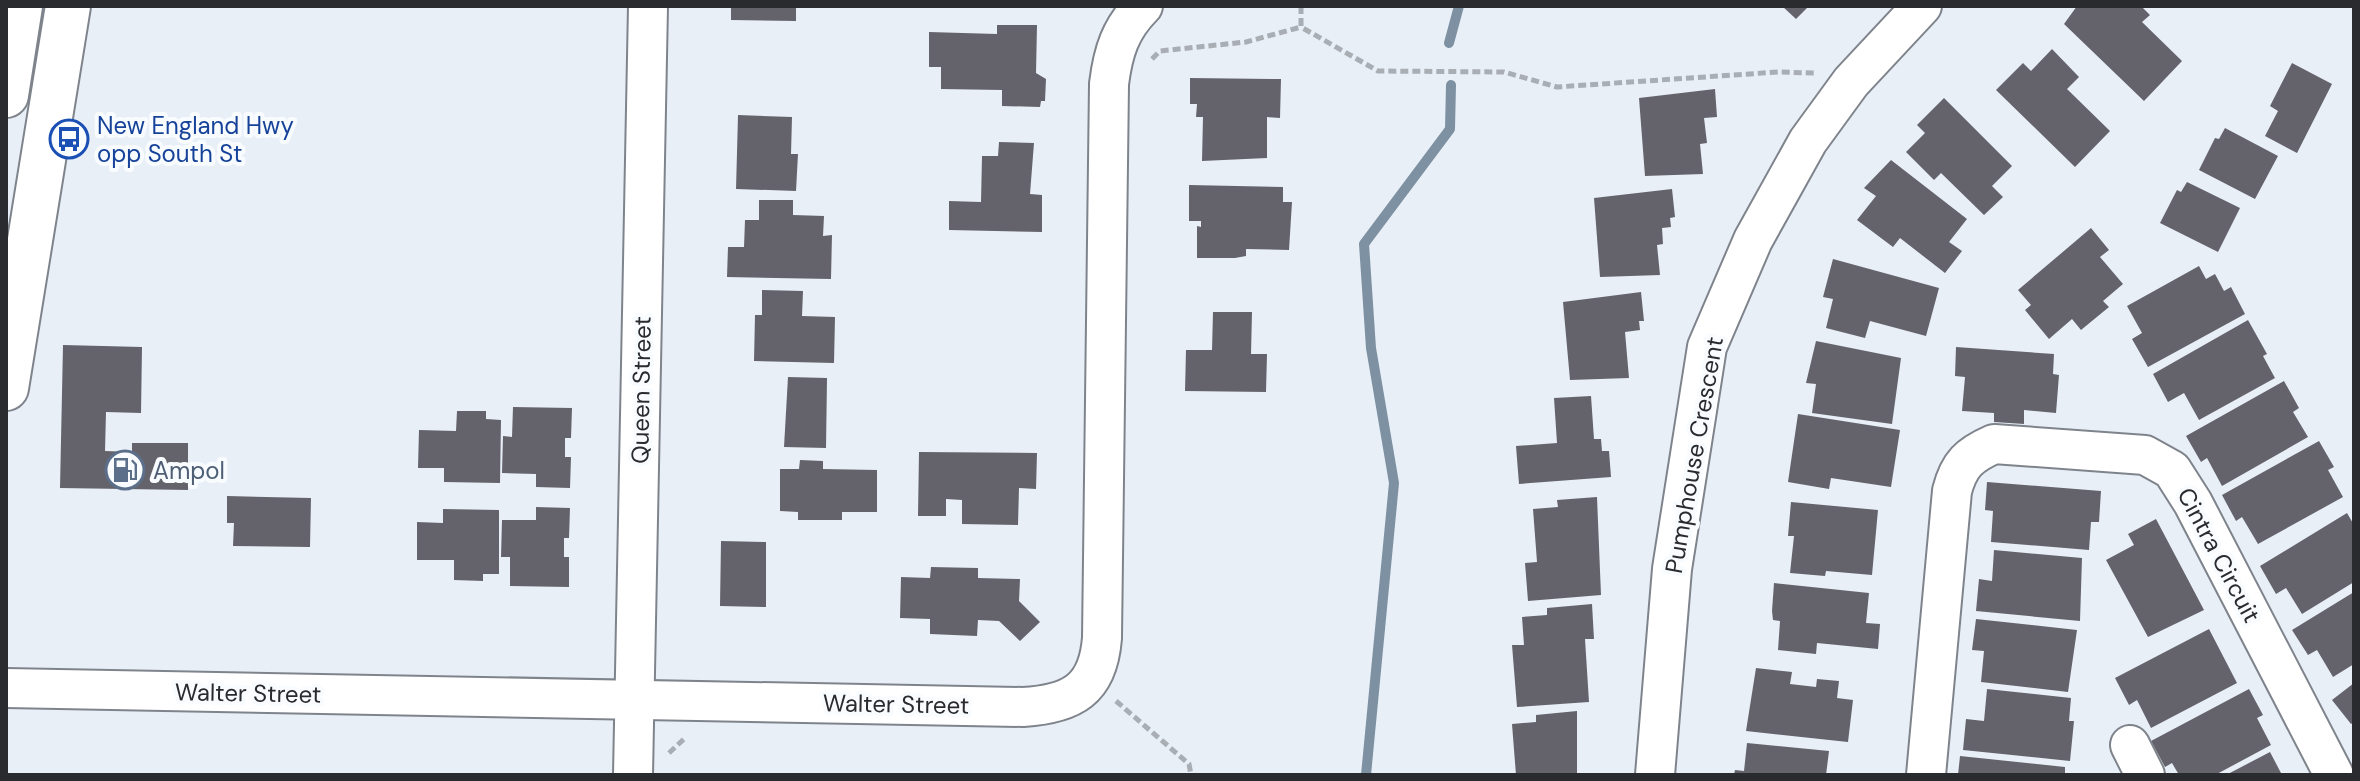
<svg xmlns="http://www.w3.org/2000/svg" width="2360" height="781" viewBox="0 0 2360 781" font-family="'DM Sans',sans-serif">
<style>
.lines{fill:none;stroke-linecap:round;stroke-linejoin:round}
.stream{stroke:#7d91a2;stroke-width:10}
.building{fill:#64636b}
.minor-casing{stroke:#7f848c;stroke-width:42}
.trunk-casing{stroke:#7f848c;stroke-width:48}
.path{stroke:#a9adb4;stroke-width:5;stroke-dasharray:8 4;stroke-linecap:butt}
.minor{stroke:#fff;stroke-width:38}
.trunk{stroke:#fff;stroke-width:44}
.labels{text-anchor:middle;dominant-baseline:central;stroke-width:8;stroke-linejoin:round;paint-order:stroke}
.transit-label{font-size:24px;fill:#164399;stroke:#f9fcff;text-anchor:start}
.street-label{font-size:24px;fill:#292b2e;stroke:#f9fcff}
.service-label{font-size:24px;fill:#4e5e75;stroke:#f9fcff;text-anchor:start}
</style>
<rect width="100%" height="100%" fill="#e9eff7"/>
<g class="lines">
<g class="stream">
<path d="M1449,43L1459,6"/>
<path d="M1366,775L1394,483L1371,348L1364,244L1450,129L1451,85"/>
</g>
</g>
<g class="building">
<path d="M731,6H796V21L731,20Z"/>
<path d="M1782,6H1809L1796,19Z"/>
<path d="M2077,6H2141L2150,15L2142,22L2182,61L2144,101L2064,24Z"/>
<path d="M997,25H1037L1036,73L1046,79L1045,101H1041L1040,107L1002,106V90L941,89V67H929V32L997,34Z"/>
<path d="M2052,49L2079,77L2067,89L2110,131L2075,167L1996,90L2023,63L2031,71Z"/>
<path d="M2292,63L2332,84L2297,153L2265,136L2278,111L2270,106Z"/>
<path d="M1190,78L1281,79L1280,118L1267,117V158L1202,161L1203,117H1196L1197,104H1190Z"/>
<path d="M1715,89L1717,117L1704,118L1707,143L1700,144L1703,174L1645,176L1639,98Z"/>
<path d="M1944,98L2012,166L1992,186L2003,197L1984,215L1941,173L1934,180L1906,152L1925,133L1917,125Z"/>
<path d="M738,115L792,117L791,154H798L796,191L736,189Z"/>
<path d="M2225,128L2278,156L2255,199L2199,170L2215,138L2219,139Z"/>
<path d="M999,142L1034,143L1030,194L1042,195V232L949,230V201L981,202L982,156H998Z"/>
<path d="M1891,160L1967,219L1949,242L1962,251L1945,273L1900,238L1893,247L1857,220L1876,196L1864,188Z"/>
<path d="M2187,182L2240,208L2218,252L2160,223L2177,190L2181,192Z"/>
<path d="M1189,185L1283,187V202H1292L1289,250L1246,249V256L1235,258H1197V226L1201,227V221H1189Z"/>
<path d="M1672,189L1675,217L1670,218L1671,227L1662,228L1663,244L1657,245L1660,275L1600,277L1594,198Z"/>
<path d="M759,200H793V215L824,216L823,236L832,235L831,279L727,277L728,247H744L745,220H759Z"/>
<path d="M2091,228L2109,250L2100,257L2123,284L2103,301L2109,307L2081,330L2072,319L2049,339L2025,310L2031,305L2018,290Z"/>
<path d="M1833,259L1939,288L1926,336L1870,321L1865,338L1826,328L1833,299L1823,297Z"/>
<path d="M2199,266L2206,279L2215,274L2224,291L2231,287L2245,314L2148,367L2132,339L2142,333L2127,306Z"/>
<path d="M762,290L803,291L802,316L835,317L834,363L754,361L755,315H762Z"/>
<path d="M1641,292L1644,321H1639L1640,330L1625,332L1629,378L1570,380L1563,302Z"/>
<path d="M1213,312H1252L1251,354H1267L1266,392L1185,391L1186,350H1212Z"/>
<path d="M2248,320L2267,354L2263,356L2275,378L2199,420L2184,393L2168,402L2153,374Z"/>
<path d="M1816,341L1901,358L1892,424L1812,413L1816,384L1806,383Z"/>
<path d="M63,345L142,347L141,413L106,412L105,451L132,452V443H188V490L60,488Z"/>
<path d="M1956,347L2054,354L2053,374L2059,375L2056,413L2024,410V424L1994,422V413L1962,411L1965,377L1955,376Z"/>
<path d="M788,377L827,378L826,448L784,447Z"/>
<path d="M2284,381L2299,408L2293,412L2308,437L2222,486L2207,458L2201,462L2186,436Z"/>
<path d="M1591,396L1594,439H1601L1602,451H1609L1611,477L1519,484L1516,446L1557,443L1554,398Z"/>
<path d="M513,407L572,408L571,438H565V457H571L570,488L536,487V474L502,473L503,436L512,437Z"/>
<path d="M457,411H486V419L501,420L500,483L444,482V468H418L419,430L456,431Z"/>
<path d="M1798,414L1900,430L1891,487L1831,478L1829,489L1788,482Z"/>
<path d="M2319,441L2334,467L2328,470L2343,497L2258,544L2242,517L2236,521L2222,495Z"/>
<path d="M919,452L1037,453L1036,489L1019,488L1018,525L962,524V500L946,499V516H918Z"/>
<path d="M800,460L823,461V469L877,470V512H842V520H798V512L780,511V469H799Z"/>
<path d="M1987,482L2101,491L2099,522H2091L2089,550L1991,542L1993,511L1985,510Z"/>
<path d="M227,496L311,498L310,547L233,546L234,523H227Z"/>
<path d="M1597,497L1601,595L1528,601L1525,563L1537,562L1533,509L1558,507L1557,500Z"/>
<path d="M1791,502L1878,510L1872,575L1826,571L1825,576L1790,573L1794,536H1788Z"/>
<path d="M536,507L570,508L569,538H564V557H569V587L510,586V557H501L502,520H536Z"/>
<path d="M443,509L499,510V574H483V581L454,580V560H417V522L443,523Z"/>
<path d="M2347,513L2354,525V582L2302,614L2286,588L2276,594L2260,566Z"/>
<path d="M2156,519L2204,610L2148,637L2106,560L2134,545L2128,534Z"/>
<path d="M721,541L766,542V607L720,606Z"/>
<path d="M1994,550L2082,558L2080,621L1976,611L1979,579L1992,581Z"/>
<path d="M931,567L978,568V578L1020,579L1019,601L1040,622L1020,641L999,621L978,620L977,636L930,634V619L900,618L901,577L930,578Z"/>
<path d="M1774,583L1869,593L1866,623L1880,624L1878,649L1817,643L1816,654L1778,650L1780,621L1773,620L1772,611Z"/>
<path d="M2354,592V664L2333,677L2317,650L2308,655L2292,630Z"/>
<path d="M1592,604L1594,639H1585L1589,702L1517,707L1512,645H1524L1522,617L1547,615V608Z"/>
<path d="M1976,619L2077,630L2068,692L1981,682L1984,651L1972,650Z"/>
<path d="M2209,629L2237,683L2151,728L2137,700L2129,705L2115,678Z"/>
<path d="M1756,668L1792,672L1790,684L1816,687L1817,679L1839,681L1837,698L1853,700L1848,742L1746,731Z"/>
<path d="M2354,683V722L2351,724L2332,700Z"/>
<path d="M1987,689L2071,698L2069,721H2074L2070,761L1963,750L1966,719L1984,721Z"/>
<path d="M2249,689L2263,715L2257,718L2271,745L2215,775H2179L2172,763L2165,767L2151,741Z"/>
<path d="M1577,711V775H1516L1512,724L1536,722V715Z"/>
<path d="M1747,743L1829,751L1826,775H1734L1735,770L1744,771Z"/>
<path d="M2270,752L2281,773L2287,775H2226Z"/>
<path d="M1960,756L2065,767V775H1958Z"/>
</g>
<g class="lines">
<defs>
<g id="minor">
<path d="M6,688L1023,707C1072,704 1098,690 1102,638L1109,84C1113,52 1120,29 1143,6"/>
<path d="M2130,745L2145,775"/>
<path d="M633,775L648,6"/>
<path d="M1655,775L1672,569L1707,347L1753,240L1808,141L1851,82L1922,6"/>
<path d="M1926,775L1952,491C1959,464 1969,455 1994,444L2145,455L2172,470L2193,503L2334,775"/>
</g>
<g id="trunk">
<path d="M6,95L20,6"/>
<path d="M6,388L68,6"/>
</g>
</defs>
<use href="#minor" class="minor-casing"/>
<use href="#trunk" class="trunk-casing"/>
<g class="path">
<path d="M1301,6V27L1378,71L1504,72L1557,87L1778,72L1814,73"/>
<path d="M1152,59L1160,51L1246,42L1301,27"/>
<path d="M1116,701L1189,764L1191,775"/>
<path d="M669,753L685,738"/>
</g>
<use href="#minor" class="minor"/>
<use href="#trunk" class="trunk"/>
</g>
<defs>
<symbol id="bus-ring" viewBox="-11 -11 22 22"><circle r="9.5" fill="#f9fcff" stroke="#1a4fb4" stroke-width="1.5"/><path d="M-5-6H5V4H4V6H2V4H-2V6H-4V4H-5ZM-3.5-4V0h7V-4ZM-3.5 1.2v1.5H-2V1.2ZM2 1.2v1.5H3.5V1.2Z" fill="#1a4fb4"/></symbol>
<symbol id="fuel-ring" viewBox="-11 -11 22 22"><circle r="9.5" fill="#f9fcff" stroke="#5c6f8a" stroke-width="1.5"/><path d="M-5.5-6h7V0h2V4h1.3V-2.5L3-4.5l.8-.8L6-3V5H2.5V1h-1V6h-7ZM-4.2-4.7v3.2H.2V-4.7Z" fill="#5c6f8a"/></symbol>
</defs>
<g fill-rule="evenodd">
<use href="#bus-ring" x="47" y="117" width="44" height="44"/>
<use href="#fuel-ring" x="103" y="448" width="44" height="44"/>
</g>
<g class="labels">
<g class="transit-label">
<text x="97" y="125">New England Hwy<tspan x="97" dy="28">opp South St</tspan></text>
</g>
<g class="street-label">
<text transform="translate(641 390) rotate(-89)">Queen Street</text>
<text transform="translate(1694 455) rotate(-80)">Pumphouse Crescent</text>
<text transform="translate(2219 555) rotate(62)">Cintra Circuit</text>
<text transform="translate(248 693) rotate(1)">Walter Street</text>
<text transform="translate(896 704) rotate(1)">Walter Street</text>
</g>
<g class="service-label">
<text x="153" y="470">Ampol</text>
</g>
</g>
<rect width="2360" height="781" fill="none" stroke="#292b2e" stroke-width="16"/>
</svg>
